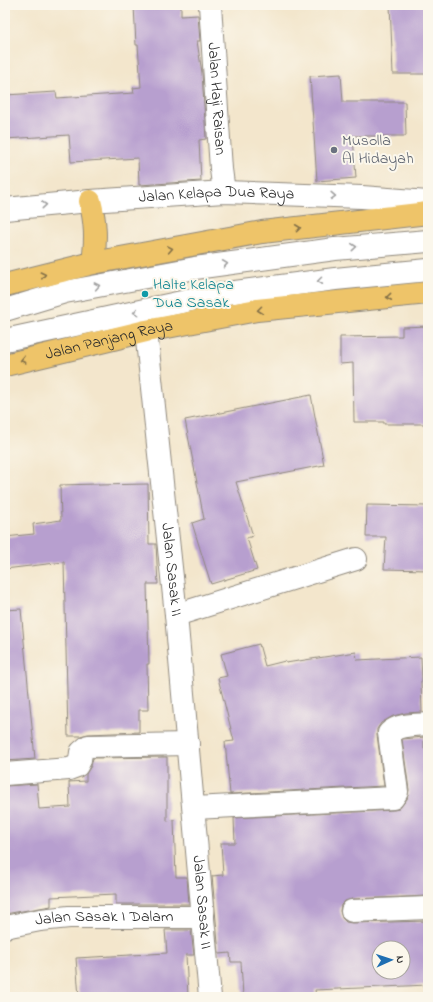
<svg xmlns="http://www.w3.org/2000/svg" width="433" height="1002" viewBox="0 0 433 1002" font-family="'Indie Flower',sans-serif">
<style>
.building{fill:#b79fcf;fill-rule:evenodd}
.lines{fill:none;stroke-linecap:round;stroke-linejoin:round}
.minor-casing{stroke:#8f887c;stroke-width:24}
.major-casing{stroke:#8f887c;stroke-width:24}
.minor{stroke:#fff;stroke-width:22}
.major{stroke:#eec469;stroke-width:22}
.oneway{stroke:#a0a0a0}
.oneway2{stroke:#837047}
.worship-dot{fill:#6b7280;stroke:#fbf7ec;stroke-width:1.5}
.culture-dot{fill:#0f9aa8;stroke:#fbf7ec;stroke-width:1.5}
.labels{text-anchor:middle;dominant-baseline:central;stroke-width:4;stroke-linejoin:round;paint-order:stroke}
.street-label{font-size:16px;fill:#2b2b2b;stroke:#fbf7ec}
.worship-label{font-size:16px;fill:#5b616d;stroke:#fbf7ec;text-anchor:start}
.culture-label{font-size:16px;fill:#0d838f;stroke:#fbf7ec;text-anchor:start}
</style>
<rect width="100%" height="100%" fill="#fbf7ec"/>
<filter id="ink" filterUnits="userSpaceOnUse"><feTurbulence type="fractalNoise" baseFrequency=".025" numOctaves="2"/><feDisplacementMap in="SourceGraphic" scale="8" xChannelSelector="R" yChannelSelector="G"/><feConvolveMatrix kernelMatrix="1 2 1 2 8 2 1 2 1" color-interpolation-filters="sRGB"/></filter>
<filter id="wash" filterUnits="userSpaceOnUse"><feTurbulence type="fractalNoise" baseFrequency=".012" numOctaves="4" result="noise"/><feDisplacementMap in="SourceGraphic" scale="16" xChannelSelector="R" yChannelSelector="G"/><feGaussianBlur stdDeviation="0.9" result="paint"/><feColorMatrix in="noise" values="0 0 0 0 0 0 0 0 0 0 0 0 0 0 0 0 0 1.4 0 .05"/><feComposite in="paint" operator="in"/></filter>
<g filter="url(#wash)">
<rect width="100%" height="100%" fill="#f3e6cc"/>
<g id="blocks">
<g class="building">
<path d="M134,5H181V16L198,15L200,41H197L202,73L206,139L199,140L201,181L139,185L138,158L71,162L69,135L5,139V95L56,92L57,98L134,93L133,88L141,87L138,45H136Z"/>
<path d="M390,5H428V74H393Z"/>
<path d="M341,74L343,102H405L406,136H353L356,178L317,181L310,76Z"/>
<path d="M428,326V424H384V422H354L353,363L340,364V337L402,336V327Z"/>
<path d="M311,395L324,465L236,482L253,536L247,538L257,570L211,584L192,523L204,519L185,420Z"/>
<path d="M98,484V485L148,484L149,544H156L158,584H147L149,664H147L148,710H139V732L88,734L80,736H68L64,562L5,569V537L34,534L33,524L61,520L60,485Z"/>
<path d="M367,505L428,506V570L384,569L386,537H366Z"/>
<path d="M21,609L35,759L5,761V610Z"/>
<path d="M259,644L265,666L285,661L286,663L356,652L357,660L421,657L422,681H421L422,712L406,713L393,716L381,723L377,729V735L384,786L230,794L225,742L234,741L218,678L227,676L221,654Z"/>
<path d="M424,737V749H428V896L352,899L345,901L341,905L340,911L342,918L346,922L352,923L428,921V985L315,990L316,997H243L241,962H231L230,953L219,954L212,876L223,875L221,843H235L234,818L394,810L399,809L407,799L409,790L402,739ZM379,948H403V972H379Z"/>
<path d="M167,757V821L174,820L176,877H187L189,904H116V894L51,897V906L5,914V786L37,784L39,809L70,807L69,782L86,781V774L91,766L93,758Z"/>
<path d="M165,930H191L194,955H186L188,997H79L76,958L167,953Z"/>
</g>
</g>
</g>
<g filter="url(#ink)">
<use href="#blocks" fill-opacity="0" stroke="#8f887c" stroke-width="1"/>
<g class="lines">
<defs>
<g id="minor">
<path id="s1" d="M210,5L221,169L224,192"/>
<path id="s2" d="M5,209L90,201L224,192L362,197L428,202"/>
<path d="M5,310L65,292L195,268L335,249L428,241"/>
<path id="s3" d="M146,331L176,615L210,997"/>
<path d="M5,340L219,294L335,279L428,270"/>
<path d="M176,615L356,559"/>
<path d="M5,774L69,769L77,766L80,760L81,752L88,746L188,744"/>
<path d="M194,808L393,798L397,792L389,733C398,724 415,725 428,724"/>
<path d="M352,911L428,908"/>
<path id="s4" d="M5,927L40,920L69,917H203"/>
</g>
<g id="major">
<path d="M90,201C96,223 96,240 93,263"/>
<path d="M5,285L93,263L262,232L428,213"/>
<path id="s5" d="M5,365L146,331L257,310L428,293"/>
</g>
</defs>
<use href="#minor" class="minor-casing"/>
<use href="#major" class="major-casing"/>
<use href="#minor" class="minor"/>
<use href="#major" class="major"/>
</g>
<defs><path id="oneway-chevron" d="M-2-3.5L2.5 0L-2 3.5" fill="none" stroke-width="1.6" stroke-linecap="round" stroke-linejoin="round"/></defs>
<g class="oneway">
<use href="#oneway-chevron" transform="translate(333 196) rotate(2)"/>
<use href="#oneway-chevron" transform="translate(44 205) rotate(-5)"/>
<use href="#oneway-chevron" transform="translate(354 247) rotate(-5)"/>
<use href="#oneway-chevron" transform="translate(225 264) rotate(-8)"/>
<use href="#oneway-chevron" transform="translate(320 281) rotate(173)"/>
<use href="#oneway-chevron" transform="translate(97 286) rotate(-11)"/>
<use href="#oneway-chevron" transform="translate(136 312) rotate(168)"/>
</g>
<g class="oneway2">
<use href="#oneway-chevron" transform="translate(298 228) rotate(-7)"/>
<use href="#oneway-chevron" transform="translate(170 249) rotate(-10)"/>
<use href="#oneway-chevron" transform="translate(43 275) rotate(-13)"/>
<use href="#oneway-chevron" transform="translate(389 297) rotate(174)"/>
<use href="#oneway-chevron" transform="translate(260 310) rotate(173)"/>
<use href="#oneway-chevron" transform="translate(23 360) rotate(166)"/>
</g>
</g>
<circle class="worship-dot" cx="334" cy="150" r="4"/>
<circle class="culture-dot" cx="145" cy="294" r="4"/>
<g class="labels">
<g class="street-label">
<text stroke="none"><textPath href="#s1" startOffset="94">Jalan Haji Raisan</textPath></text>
<text stroke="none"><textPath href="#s2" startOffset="212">Jalan Kelapa Dua Raya</textPath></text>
<text stroke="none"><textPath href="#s5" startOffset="107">Jalan Panjang Raya</textPath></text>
<text stroke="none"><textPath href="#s3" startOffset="240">Jalan Sasak II</textPath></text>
<text stroke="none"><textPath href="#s3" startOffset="574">Jalan Sasak II</textPath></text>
<text stroke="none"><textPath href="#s4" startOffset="100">Jalan Sasak I Dalam</textPath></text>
</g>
<g class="worship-label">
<text x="342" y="141">Musolla<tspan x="342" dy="18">Al Hidayah</tspan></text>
</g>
<g class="culture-label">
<text x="153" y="285">Halte Kelapa<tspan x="153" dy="18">Dua Sasak</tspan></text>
</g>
</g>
<rect width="433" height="1002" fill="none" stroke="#fbf7ec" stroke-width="20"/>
<g transform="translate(391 960) rotate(87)"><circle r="19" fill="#fbf7ec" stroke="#a8a59f"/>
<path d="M0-3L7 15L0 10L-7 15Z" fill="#1f6fb2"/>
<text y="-6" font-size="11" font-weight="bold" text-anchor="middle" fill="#2b2b2b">N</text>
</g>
</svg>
